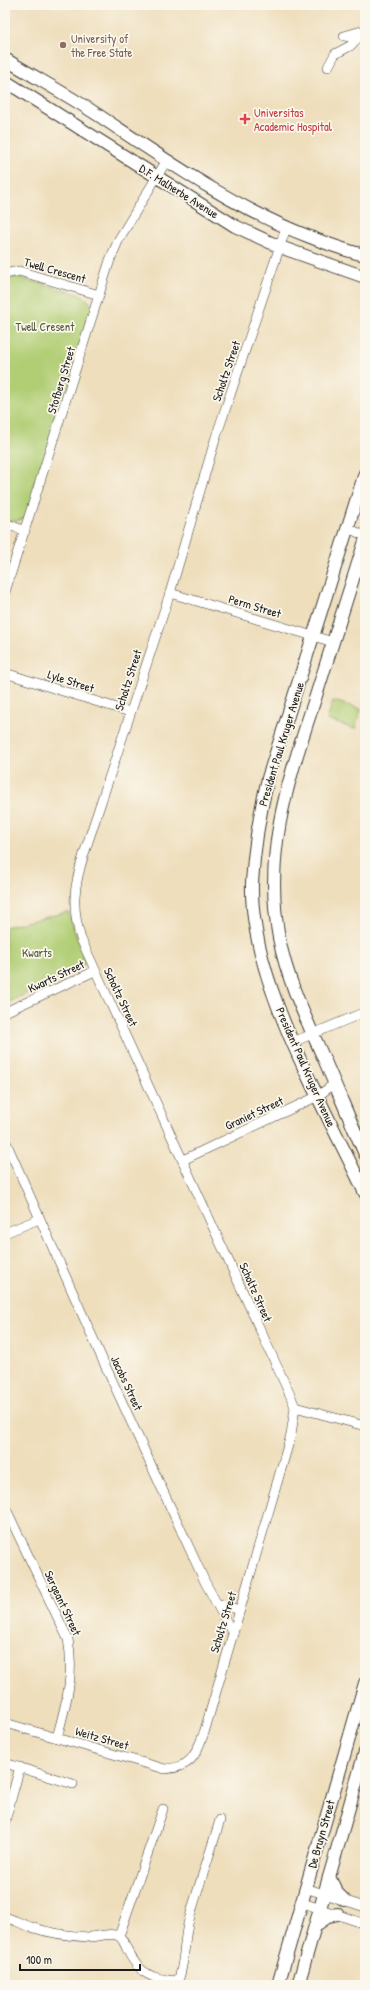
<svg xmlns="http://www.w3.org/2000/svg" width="370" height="1990" viewBox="0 0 370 1990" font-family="'Patrick Hand',sans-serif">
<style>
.green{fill:#b1ce74;stroke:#667548}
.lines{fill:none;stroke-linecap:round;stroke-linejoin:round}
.minor-casing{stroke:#3c3934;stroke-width:10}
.tertiary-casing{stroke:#3c3934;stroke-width:14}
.minor{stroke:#fff;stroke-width:9}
.tertiary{stroke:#fff;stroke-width:12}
.education-dot{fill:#8d6e63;stroke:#fbf7ec;stroke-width:1.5}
.health-dot{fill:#e0444e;stroke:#fbf7ec;stroke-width:1.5}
.labels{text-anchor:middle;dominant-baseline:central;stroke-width:3.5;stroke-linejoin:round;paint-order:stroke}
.education-label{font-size:12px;fill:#785e54;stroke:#fbf7ec;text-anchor:start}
.health-label{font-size:12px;fill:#be3a42;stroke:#fbf7ec;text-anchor:start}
.street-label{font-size:12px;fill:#1c1c1c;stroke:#fbf7ec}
.park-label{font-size:12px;fill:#505a3b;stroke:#fbf7ec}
</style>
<rect width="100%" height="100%" fill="#fbf7ec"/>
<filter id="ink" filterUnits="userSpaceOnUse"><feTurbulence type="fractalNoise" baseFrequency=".025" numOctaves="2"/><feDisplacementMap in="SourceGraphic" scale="8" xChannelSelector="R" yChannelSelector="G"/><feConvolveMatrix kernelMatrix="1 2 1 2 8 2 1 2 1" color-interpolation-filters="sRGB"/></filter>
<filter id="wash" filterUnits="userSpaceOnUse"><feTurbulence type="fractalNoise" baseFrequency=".012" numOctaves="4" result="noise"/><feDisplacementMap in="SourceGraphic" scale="16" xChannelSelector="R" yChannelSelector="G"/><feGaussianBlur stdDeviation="0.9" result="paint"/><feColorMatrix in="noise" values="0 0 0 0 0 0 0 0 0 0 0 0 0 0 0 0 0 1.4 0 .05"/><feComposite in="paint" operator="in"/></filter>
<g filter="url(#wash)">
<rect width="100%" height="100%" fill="#eedebc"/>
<g class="green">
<path d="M17,277L78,294L88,300L93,308L32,512C23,519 16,524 5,520V284L10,279Z"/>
<path d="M333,701L361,709L355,729L327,720Z"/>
<path d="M68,912L85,961L82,967L5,1004V927Z"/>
</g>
</g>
<g filter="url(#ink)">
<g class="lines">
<defs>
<g id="minor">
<path d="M328,67L335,54L350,46L358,38L344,36L365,30"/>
<path d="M5,274L19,271L99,295"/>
<path d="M5,523L25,531"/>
<path d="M348,528L365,536"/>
<path d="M5,592L110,260L119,239L167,160"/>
<path d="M170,593L333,642"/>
<path d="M5,673L130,712"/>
<path d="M5,1012L95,971"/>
<path d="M293,1042L365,1012"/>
<path d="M5,1140L104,1363L205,1582L233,1634"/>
<path d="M183,1160L318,1096L334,1084"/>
<path d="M5,1233L39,1219"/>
<path d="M295,1407L365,1426"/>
<path d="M5,1507L68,1639C75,1675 66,1703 57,1738"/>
<path d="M216,1603L240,1610"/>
<path d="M5,1723L165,1769C192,1767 195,1756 204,1733L291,1435L295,1407L291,1397L81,939C71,906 74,886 84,854L170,593L215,440L286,228"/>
<path d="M5,1763L73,1784"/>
<path d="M5,1821L20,1767"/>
<path d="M305,1888L365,1907"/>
<path d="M300,1902L365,1924"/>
<path d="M5,1917C14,1920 22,1924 31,1927C49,1933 70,1936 88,1937C98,1937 110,1932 119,1936C123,1939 125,1945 127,1949C138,1973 152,1980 178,1981C186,1961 183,1941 189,1920C198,1887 210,1854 220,1820"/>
<path d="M119,1936L163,1809"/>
</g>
<g id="tertiary">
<path d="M5,59C36,78 68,95 98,115C166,160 234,208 310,237C328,244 346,251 365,255"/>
<path d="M5,81L235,226L280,247L365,277"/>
<path d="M365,473L268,778C260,812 254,847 252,883C249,980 324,1105 365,1193"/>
<path d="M365,541C348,595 331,648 314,702C288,782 263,852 279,938C287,980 307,1021 324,1059C338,1091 351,1123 365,1154"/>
<path d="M329,1877L337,1893L344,1900"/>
<path d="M316,1925L329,1916L337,1914"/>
<path d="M278,1985L365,1683"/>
<path d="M298,1985L365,1752"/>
</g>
</defs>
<use href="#minor" class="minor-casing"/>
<use href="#tertiary" class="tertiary-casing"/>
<use href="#minor" class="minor"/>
<use href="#tertiary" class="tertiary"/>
</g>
</g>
<circle class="education-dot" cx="63" cy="45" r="4"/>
<path class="health-dot" d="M243 113h4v4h4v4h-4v4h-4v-4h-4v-4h4z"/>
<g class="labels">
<g class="education-label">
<text x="71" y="38">University of<tspan x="71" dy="14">the Free State</tspan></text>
</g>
<g class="health-label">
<text x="254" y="112">Universitas<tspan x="254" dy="14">Academic Hospital</tspan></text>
</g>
<g class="street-label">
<text transform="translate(179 191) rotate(32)">D.F. Malherbe Avenue</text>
<text transform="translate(55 270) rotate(16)">Twell Crescent</text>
<text transform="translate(226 371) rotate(-71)">Scholtz Street</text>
<text transform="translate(61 380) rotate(-73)">Stofberg Street</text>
<text transform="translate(255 606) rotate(17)">Perm Street</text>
<text transform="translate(128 680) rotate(-72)">Scholtz Street</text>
<text transform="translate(71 681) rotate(18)">Lyle Street</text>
<text transform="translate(281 744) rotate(-73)">President Paul Kruger Avenue</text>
<text transform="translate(56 976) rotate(-25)">Kwarts Street</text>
<text transform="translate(121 997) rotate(65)">Scholtz Street</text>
<text transform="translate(306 1067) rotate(66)">President Paul Kruger Avenue</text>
<text transform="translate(254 1113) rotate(-25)">Graniet Street</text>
<text transform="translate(256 1292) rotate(66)">Scholtz Street</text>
<text transform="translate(127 1383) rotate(65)">Jacobs Street</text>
<text transform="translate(63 1603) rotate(65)">Sergeant Street</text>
<text transform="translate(223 1622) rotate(-73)">Scholtz Street</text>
<text transform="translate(102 1738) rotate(16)">Weitz Street</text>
<text transform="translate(321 1834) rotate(-74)">De Bruyn Street</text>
</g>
<g class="park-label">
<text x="45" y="326">Twell Cresent</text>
<text x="37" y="952">Kwarts</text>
</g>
</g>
<rect width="370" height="1990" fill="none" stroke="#fbf7ec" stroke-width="20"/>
<path d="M20 1964v6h120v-6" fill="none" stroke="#1c1c1c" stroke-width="2"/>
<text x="26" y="1964" font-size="12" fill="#1c1c1c" stroke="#fbf7ec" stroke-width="3" paint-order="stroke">100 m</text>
</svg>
